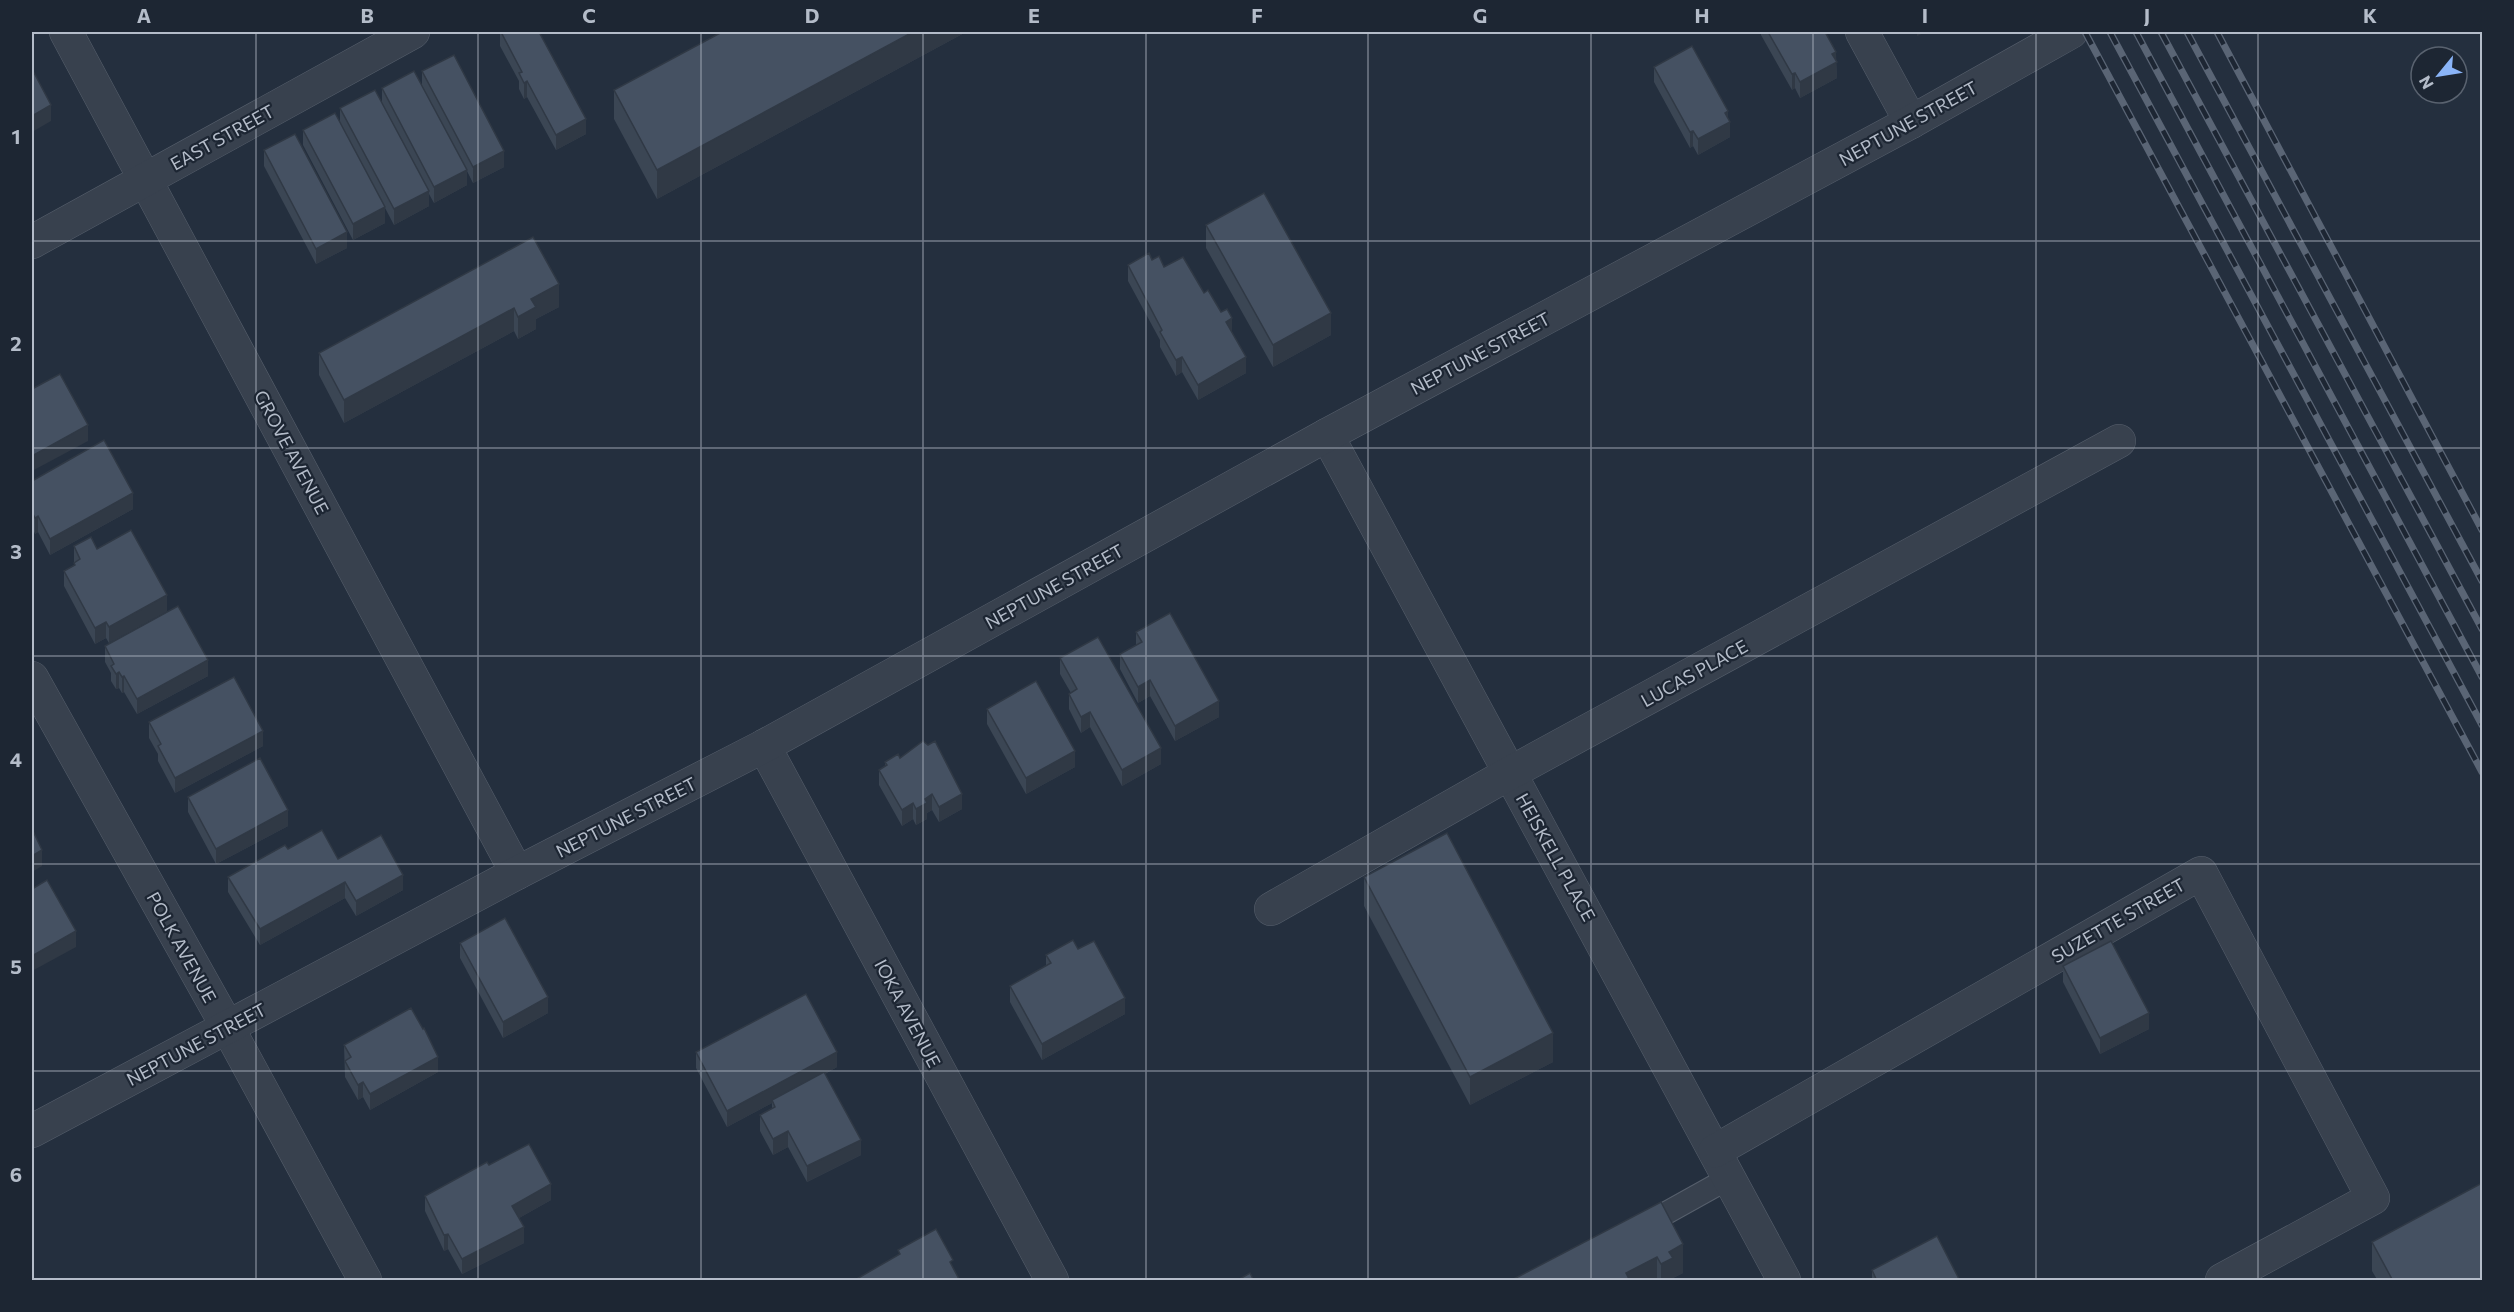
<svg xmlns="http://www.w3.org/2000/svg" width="2514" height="1312" viewBox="0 0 2514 1312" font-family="Commissioner,sans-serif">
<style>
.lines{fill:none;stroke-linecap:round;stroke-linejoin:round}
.service-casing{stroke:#565f6c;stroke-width:24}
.minor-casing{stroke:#565f6c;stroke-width:34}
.service{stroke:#38414e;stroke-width:22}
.minor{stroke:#38414e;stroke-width:33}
.rail-casing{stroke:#5a6575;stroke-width:7}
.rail{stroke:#1d2633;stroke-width:4.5;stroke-dasharray:14;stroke-linecap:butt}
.wall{fill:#3b4654}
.shaded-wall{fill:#303945}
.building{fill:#455162;stroke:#303945;stroke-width:1.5}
.grid{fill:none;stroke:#b4bcc9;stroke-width:1.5;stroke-opacity:0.55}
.labels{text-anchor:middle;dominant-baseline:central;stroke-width:4.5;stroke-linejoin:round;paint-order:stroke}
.street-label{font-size:18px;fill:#b4bcc9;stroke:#1d2633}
.neatline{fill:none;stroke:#b4bcc9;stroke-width:2}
.grid-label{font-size:20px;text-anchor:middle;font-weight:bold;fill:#b4bcc9}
</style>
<rect width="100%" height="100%" fill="#242f3e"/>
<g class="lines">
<defs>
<path id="service" d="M1641,1227L1729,1178"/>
<g id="minor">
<path d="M66,32L517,873"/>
<path d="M1862,32L1911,122"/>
<path d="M32,242L413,32"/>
<path d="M1327,435L1784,1280"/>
<path d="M32,678L228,1028L365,1280"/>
<path d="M764,746L1052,1280"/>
<path d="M1271,909L1510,773L2119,441"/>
<path d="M32,1131L517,873L764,746L1327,435L1911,122L2071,32"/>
<path d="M1715,1151L2201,873L2373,1198L2222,1280"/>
</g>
</defs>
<use href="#service" class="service-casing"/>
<use href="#minor" class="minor-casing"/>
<use href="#service" class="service"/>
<use href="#minor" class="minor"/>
<defs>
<g id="rail">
<path d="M2085,32L2482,772"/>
<path d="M2110,32L2482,725"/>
<path d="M2136,32L2482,677"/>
<path d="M2161,32L2482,629"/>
<path d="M2187,32L2482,581"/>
<path d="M2217,32L2482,530"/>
</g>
</defs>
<use href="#rail" class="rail-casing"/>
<use href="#rail" class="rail"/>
</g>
<g class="wall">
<path d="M500,32H539L586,134L556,150L527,97L524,99L519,89V81L500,46Z"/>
<path d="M722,32H966L657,199L614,119V90Z"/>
<path d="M1761,32H1825L1836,61L1837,78L1800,98L1795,88L1792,90L1761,35Z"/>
<path d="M1654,67L1728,118L1730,137L1698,155L1693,146L1690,148L1654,82Z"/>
<path d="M422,71L504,167L473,183L467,171V185L434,203L429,194V206L394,225L364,168L385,223L353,240L303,145V130L340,123V108L382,102V88L422,86Z"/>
<path d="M264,150L347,248L316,264L264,166Z"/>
<path d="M1206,225L1331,335L1273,367L1206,248Z"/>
<path d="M533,237L559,307L536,319V329L518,339L514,331L344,423L319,375V353Z"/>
<path d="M1152,260L1164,267L1204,293L1232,334L1246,373L1198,400L1182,372L1176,376L1160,347V340L1128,281V265Z"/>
<path d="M32,481L133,509L50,555L38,532L35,534L32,527Z"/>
<path d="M74,546L97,549L167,611L109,643L106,638L95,644L64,586V571L74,566Z"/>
<path d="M1136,632L1219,717L1175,741L1150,696L1138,703L1120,669V654L1136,645Z"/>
<path d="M105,646L208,676L137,714L124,692L122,693L119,688L116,689L111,681V673L105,662Z"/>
<path d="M1060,658L1161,764L1122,786L1090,727L1081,733L1069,709V694L1071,693L1060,674Z"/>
<path d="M987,709L1075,767L1026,794L987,724Z"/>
<path d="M149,722L263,746L175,793L158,761V754L149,738Z"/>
<path d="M900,758L962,809L939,822L932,810L927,813V819L916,825L913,819L902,826L879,785V770L885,766V762Z"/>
<path d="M188,797L288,826L216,864L188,812Z"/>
<path d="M288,849L338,859L403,890L356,916L345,898L260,945L228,892V877Z"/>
<path d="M1364,877L1553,1062L1470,1105L1364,906Z"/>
<path d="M460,943L548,1013L503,1038L460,958Z"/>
<path d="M1078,949L1125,1014L1042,1060L1010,1002V986L1046,966V955Z"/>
<path d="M2063,966L2149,1029L2100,1054L2063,982Z"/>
<path d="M344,1045L438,1072L370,1110L363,1097L358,1100L345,1077Z"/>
<path d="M696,1052L837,1067L825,1074L861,1155L807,1182L788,1147L773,1155L760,1131V1115L772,1109V1103L727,1127L696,1068Z"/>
<path d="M425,1196L551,1200L519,1218L524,1243L462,1274L448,1249L444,1251L425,1211Z"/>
<path d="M1661,1202L1683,1273L1673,1278V1281H1510Z"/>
<path d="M2372,1242L2482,1281H2378L2372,1271Z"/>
<path d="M1872,1270L1960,1281H1872Z"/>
</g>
<g class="shaded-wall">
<path d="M913,32H966L657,199V170Z"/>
<path d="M1917,32H1926L1917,36Z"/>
<path d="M1836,52L1837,78L1800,98V82L1832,54Z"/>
<path d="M1795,73V88L1792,90V74Z"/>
<path d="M527,81V97L524,99V83Z"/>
<path d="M51,105V121L32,132V116Z"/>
<path d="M1728,111V123L1730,122V137L1698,155V139Z"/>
<path d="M586,119V134L556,150V135Z"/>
<path d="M1693,131V146L1690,148V132Z"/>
<path d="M504,151V167L473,183V167Z"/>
<path d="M467,170V185L434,203V187Z"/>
<path d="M429,191V206L394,225V209Z"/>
<path d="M385,207V223L353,240V224Z"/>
<path d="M347,232V248L316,264V249Z"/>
<path d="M559,284V307L536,319V329L518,339V317L531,299Z"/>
<path d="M514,308V331L344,423V400Z"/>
<path d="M1331,313V335L1273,367V345Z"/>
<path d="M1232,318V334L1226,322Z"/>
<path d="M1182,357V372L1176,376V360Z"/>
<path d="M1246,357V373L1198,400V385Z"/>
<path d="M88,425V441L32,471V456Z"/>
<path d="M133,493V509L50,555V539Z"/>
<path d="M38,516V532L35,534V518Z"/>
<path d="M167,595V611L109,643V627Z"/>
<path d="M106,622V638L95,644V628Z"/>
<path d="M208,660V676L137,714V699Z"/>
<path d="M119,672V688L116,689V674Z"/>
<path d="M124,676V692L122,693V677Z"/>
<path d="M1150,680V696L1138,703V687Z"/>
<path d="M1219,701V717L1175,741V726Z"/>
<path d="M1090,712V727L1081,733V717Z"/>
<path d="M263,731V746L175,793V778Z"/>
<path d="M1161,748V764L1122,786V770Z"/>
<path d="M1075,751V767L1026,794V778Z"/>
<path d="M932,794V810L927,813V819L916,825V809L925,799Z"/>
<path d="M962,794V809L939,822V807Z"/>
<path d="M913,803V819L902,826V810Z"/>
<path d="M288,810V826L216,864V849Z"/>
<path d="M42,850V866L32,872V856Z"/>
<path d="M403,875V890L356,916V901Z"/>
<path d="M345,882V898L260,945V929Z"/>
<path d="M76,931V947L32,971V956Z"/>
<path d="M548,997V1013L503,1038V1022Z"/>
<path d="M1125,998V1014L1042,1060V1044Z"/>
<path d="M2149,1013V1029L2100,1054V1038Z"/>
<path d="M1553,1033V1062L1470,1105V1077Z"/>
<path d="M837,1052V1067L773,1102L772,1100V1103L727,1127V1111Z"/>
<path d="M438,1057V1072L370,1110V1094Z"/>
<path d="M363,1082V1097L358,1100V1085Z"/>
<path d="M788,1131V1147L773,1155V1139Z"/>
<path d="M861,1140V1155L807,1182V1166Z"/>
<path d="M551,1184V1200L512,1222V1206Z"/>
<path d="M524,1227V1243L462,1274V1259Z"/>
<path d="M448,1234V1249L444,1251V1235Z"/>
<path d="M1683,1244V1273L1673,1278V1281H1661V1264L1669,1252Z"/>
<path d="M1657,1257V1281H1626V1273Z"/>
</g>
<g class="building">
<path d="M501,32H539L586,119L556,135L527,81L524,83L519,73L522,72Z"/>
<path d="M722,32H913L657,170L614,90Z"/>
<path d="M1768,32H1825L1836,52L1832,54L1837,62L1800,82L1795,73L1792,74Z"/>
<path d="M1692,46L1728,111L1725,113L1730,122L1698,139L1693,131L1690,132L1654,67Z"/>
<path d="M454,55L504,151L473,167L422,71Z"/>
<path d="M32,69L51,105L32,116Z"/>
<path d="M414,71L467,170L434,187L382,88Z"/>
<path d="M375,90L429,191L394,209L340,108Z"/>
<path d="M335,113L385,207L353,224L303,130Z"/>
<path d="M295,134L347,232L316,249L264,150Z"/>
<path d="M1264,193L1331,313L1273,345L1206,225Z"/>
<path d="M533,237L559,284L531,299L536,307L518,317L514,308L344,400L319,353Z"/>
<path d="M1149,253L1152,260L1159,256L1164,267L1183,257L1204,293L1208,290L1221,312L1227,309L1232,318L1226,322L1246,357L1198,385L1182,357L1176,360L1160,332L1162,330L1128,265Z"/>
<path d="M60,374L88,425L32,456V389Z"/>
<path d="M104,440L133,493L50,539L38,516L35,518L32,512V481Z"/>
<path d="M131,530L167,595L109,627L106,622L95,628L64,571L75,565L74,563L80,559L74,546L91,537L97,549Z"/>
<path d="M178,606L208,660L137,699L124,676L122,677L119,672L116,674L111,666L114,664L105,646Z"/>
<path d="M1170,613L1219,701L1175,726L1150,680L1138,687L1120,654L1142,642L1136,632Z"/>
<path d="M1098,637L1161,748L1122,770L1090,712L1081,717L1069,694L1077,689L1060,658Z"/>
<path d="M234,677L263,731L175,778L158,746L161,744L149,722Z"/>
<path d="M1036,681L1075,751L1026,778L987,709Z"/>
<path d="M923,741L928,745L935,741L962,794L939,807L932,794L925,799L927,803L916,809L913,803L902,810L879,770L887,765L885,762L898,754L900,758Z"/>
<path d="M260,758L288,810L216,849L188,797Z"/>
<path d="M32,829L42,850L32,856Z"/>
<path d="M322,830L338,859L381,835L403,875L356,901L345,882L260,929L228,877L285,845L288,849Z"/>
<path d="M1447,833L1553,1033L1470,1077L1364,877Z"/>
<path d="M47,880L76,931L32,956V889Z"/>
<path d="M505,918L548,997L503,1022L460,943Z"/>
<path d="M1073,940L1078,949L1094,941L1125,998L1042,1044L1010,986L1051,963L1046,955Z"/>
<path d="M2111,941L2149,1013L2100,1038L2063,966Z"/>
<path d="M806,994L837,1052L727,1111L696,1052Z"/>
<path d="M411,1008L423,1029L424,1028L438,1057L370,1094L363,1082L358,1085L345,1061L351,1057L344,1045Z"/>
<path d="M824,1072L861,1140L807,1166L788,1131L773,1139L760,1115L775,1107L772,1100Z"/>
<path d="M529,1144L551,1184L512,1206L524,1227L462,1259L448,1234L444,1235L425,1196L487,1162L489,1165Z"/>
<path d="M2482,1183V1281H2393L2372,1242Z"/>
<path d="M1661,1202L1683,1244L1669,1252L1673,1258L1661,1264L1657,1257L1626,1273L1630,1281H1510Z"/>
<path d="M936,1229L953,1260L950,1262L960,1281H853L900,1254L898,1250Z"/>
<path d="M1937,1236L1960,1281H1877L1872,1270Z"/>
<path d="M1250,1273L1254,1281H1236Z"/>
</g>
<path class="grid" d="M256,32V1280M478,32V1280M701,32V1280M923,32V1280M1146,32V1280M1368,32V1280M1591,32V1280M1813,32V1280M2036,32V1280M2258,32V1280M32,241H2482M32,448H2482M32,656H2482M32,864H2482M32,1071H2482"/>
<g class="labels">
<g class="street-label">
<text transform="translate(1908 123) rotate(-29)">NEPTUNE STREET</text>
<text transform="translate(222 137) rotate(-29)">EAST STREET</text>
<text transform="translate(1480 353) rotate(-28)">NEPTUNE STREET</text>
<text transform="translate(292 452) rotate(62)">GROVE AVENUE</text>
<text transform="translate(1054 586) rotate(-29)">NEPTUNE STREET</text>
<text transform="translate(1694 673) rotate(-29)">LUCAS PLACE</text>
<text transform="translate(626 817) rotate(-27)">NEPTUNE STREET</text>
<text transform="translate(1556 857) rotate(61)">HEISKELL PLACE</text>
<text transform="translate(2118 920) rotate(-30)">SUZETTE STREET</text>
<text transform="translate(182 947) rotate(61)">POLK AVENUE</text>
<text transform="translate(908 1013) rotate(62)">IOKA AVENUE</text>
<text transform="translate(196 1044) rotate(-28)">NEPTUNE STREET</text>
</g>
</g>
<rect width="2514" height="1312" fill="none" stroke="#1d2633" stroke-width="66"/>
<g transform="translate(2439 75) rotate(240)"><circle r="28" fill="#1d2633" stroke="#59626f" stroke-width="1.5"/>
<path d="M0-4.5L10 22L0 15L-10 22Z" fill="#8ab4f8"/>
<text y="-9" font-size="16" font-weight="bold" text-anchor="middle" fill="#b4bcc9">N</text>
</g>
<rect x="33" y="33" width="2448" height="1246" class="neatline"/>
<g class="grid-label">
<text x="144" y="23">A</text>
<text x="367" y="23">B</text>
<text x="589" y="23">C</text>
<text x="812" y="23">D</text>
<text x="1034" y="23">E</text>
<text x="1257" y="23">F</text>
<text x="1480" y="23">G</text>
<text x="1702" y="23">H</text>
<text x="1925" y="23">I</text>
<text x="2147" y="23">J</text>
<text x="2370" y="23">K</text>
<text x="16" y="144">1</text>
<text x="16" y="351">2</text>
<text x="16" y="559">3</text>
<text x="16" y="767">4</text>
<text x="16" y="974">5</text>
<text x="16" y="1182">6</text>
</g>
</svg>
